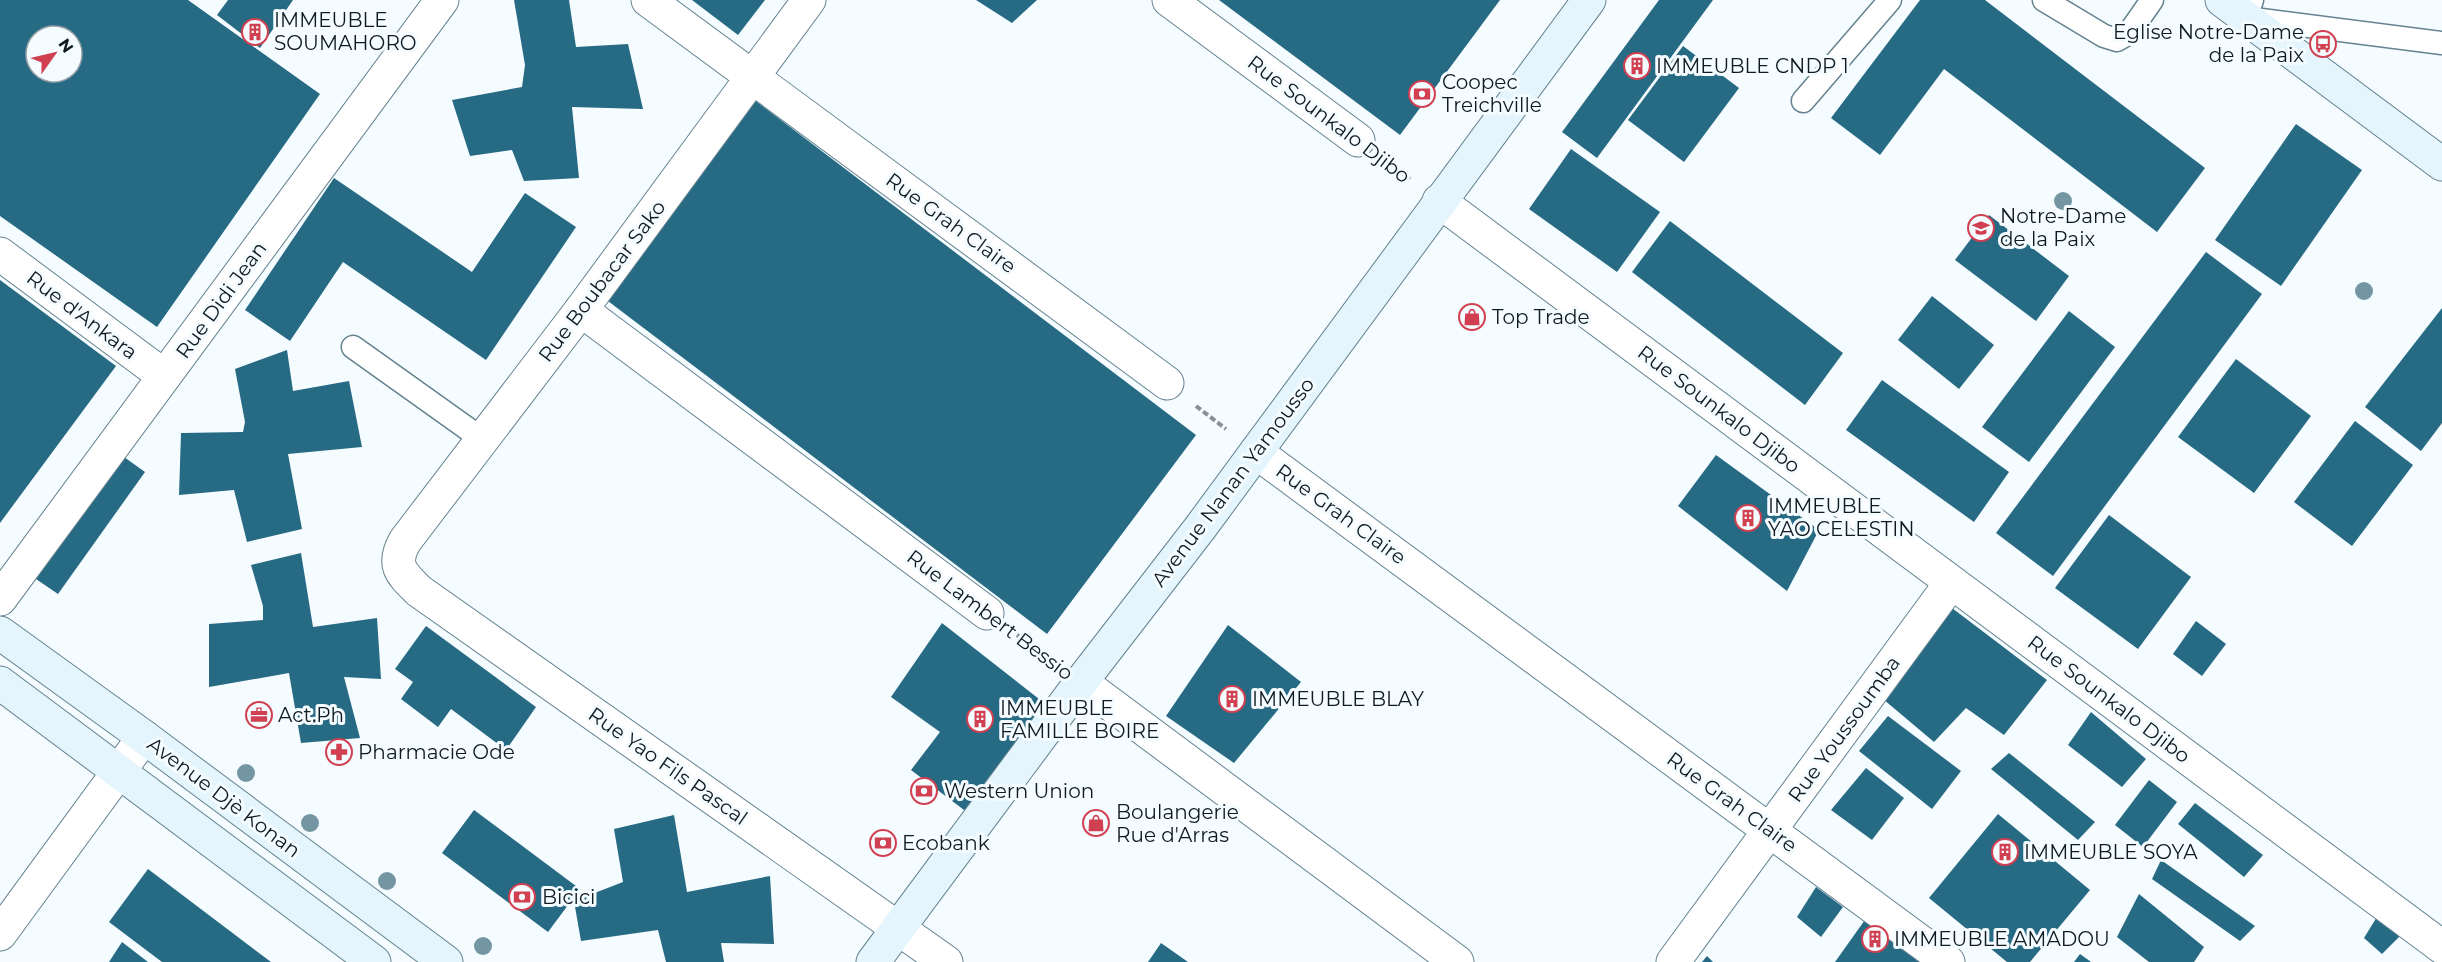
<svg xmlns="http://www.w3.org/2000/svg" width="2442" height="962" viewBox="0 0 2442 962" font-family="Montserrat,sans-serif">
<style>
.building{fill:#276a84;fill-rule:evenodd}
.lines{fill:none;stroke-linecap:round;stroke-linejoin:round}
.lane-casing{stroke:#64828f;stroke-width:25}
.street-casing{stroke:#64828f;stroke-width:35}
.secondary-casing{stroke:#64828f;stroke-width:35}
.path{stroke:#879094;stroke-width:4;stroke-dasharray:6 3;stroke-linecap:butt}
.lane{stroke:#fff;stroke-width:22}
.street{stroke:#fff;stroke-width:33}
.secondary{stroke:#e4f5fe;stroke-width:33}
.tree{fill:#7496a3}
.labels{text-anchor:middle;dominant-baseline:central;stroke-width:6;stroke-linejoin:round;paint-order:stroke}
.poi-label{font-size:20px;fill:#0f1b21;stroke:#f5fcff;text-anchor:start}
.street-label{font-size:20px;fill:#0f1b21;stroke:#f5fcff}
</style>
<rect width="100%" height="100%" fill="#f5fcff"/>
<g class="building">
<path d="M0,0H188L320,94L157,327L0,216ZM36,36H72V72H36Z"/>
<path d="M228,0H293L260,48L217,15Z"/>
<path d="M514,0H569L576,47L628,44L643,109L572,107L579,178L524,181L512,150L470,156L452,100L522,87L525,65Z"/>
<path d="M692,0H765L738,35Z"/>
<path d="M976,0H1037L1012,23Z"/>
<path d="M1219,0H1500L1400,135Z"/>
<path d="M1659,0H1713L1597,158L1562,132Z"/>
<path d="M1920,0H1985L2205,168L2157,232L1944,69L1880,155L1831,118Z"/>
<path d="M1683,46L1739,88L1684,162L1628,120Z"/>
<path d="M753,99L1196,435L1047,634L604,298Z"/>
<path d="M2296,124L2362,170L2281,286L2215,240Z"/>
<path d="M1571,149L1660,212L1617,272L1529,209Z"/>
<path d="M334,178L472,272L525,193L576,227L486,360L343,262L290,341L245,310Z"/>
<path d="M1989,215L2069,276L2036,321L1955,260Z"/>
<path d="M1670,221L1843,353L1805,405L1632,272Z"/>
<path d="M2206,252L2262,294L2053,576L1996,533Z"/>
<path d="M0,280L116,366L0,523Z"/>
<path d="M1932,296L1994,345L1959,389L1898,340Z"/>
<path d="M2442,308V423L2421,451L2365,407Z"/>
<path d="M2069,311L2115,347L2029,462L1982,427Z"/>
<path d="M287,350L293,391L349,381L362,447L288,454L302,529L247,542L234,490L179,495L181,433L243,432L245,422L235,369Z"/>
<path d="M2236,359L2311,416L2254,493L2178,437Z"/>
<path d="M1882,380L2009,472L1974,522L1846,430Z"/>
<path d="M2355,421L2413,465L2352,546L2294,502Z"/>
<path d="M1716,455L1819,530L1787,591L1678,506Z"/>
<path d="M124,457L145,472L58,594L36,579Z"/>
<path d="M2109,515L2191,577L2138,649L2055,588Z"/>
<path d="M301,553L313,627L377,618L381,679L344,677L360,738L301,743L289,673L209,687V624L263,620V606L251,565Z"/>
<path d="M1952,608L2047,680L2004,735L1966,708L1934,742L1883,699Z"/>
<path d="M2196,621L2226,644L2202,676L2173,654Z"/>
<path d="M942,623L1048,706L968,813L911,770L940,732L891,697Z"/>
<path d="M1228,625L1301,682L1234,763L1166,716Z"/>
<path d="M426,626L536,707L506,750L451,709L438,727L401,699L413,682L395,669Z"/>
<path d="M2091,712L2146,759L2122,787L2068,745Z"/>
<path d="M1888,716L1961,771L1932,809L1859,751Z"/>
<path d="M2009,753L2095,822L2078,840L1991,769Z"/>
<path d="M1866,768L1904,798L1872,840L1831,810Z"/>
<path d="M2149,780L2177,802L2143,847L2115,825Z"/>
<path d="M2195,803L2263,855L2244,877L2178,824Z"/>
<path d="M474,810L580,889L548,932L442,853Z"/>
<path d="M1998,814L2090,890L2030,962H2007L1929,898Z"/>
<path d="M674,815L687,892L770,876L774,944L721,943L724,962H666L658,930L581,941L574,901L623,882L614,829Z"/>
<path d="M2161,860L2255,926L2240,941L2152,879Z"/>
<path d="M148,869L271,962H162L109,922Z"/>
<path d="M1816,887L1843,907L1821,937L1797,917Z"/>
<path d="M2139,894L2204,947L2194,962H2149L2117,937Z"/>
<path d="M2380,912L2401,935L2382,954L2364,938Z"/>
<path d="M1867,917L1930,962H1835Z"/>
<path d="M122,942L148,962H109Z"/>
<path d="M1161,943L1188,962H1148Z"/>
<path d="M2080,954L2087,959L2091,962H2074Z"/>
<path d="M1707,956L1713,962H1702Z"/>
</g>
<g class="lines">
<defs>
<g id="lane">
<path d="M2044,0L2104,36L2117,40L2129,33L2152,0"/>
<path d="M2252,0L2246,18L2442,43"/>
<path d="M1803,101L1890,0"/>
<path d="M353,347L482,439"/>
</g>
<g id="street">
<path d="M648,0L1167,383"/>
<path d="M809,0L581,310L405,541C391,566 402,574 419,591L946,962"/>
<path d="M1169,0L1358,140"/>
<path d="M1439,201L2442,947"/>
<path d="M0,254L164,376"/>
<path d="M581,310L987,613"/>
<path d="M1256,452L1948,962"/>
<path d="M0,599L442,0"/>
<path d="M1081,682L1457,962"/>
<path d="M0,934L144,737"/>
<path d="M1673,962L1951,583"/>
</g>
<g id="secondary">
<path d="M2222,0L2442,164"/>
<path d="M0,633L144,737L446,962"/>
<path d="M0,683L374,962"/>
<path d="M873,962L1081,682L1200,528L1589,0"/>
</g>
</defs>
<use href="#lane" class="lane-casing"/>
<use href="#street" class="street-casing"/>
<use href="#secondary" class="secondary-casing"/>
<g class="path">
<path d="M1387,162L1410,179"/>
<path d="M1196,406L1226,429"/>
<path d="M1017,635L1052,660"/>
</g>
<use href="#lane" class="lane"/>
<use href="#street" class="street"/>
<use href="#secondary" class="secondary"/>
</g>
<g class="tree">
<circle cx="2063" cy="201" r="9"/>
<circle cx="2364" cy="291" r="9"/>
<circle cx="246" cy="773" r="9"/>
<circle cx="310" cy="823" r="9"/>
<circle cx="387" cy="881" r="9"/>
<circle cx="483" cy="946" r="9"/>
</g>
<defs>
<symbol id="building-ring" viewBox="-11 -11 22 22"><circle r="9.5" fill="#f5fcff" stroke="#d04051" stroke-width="1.5"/><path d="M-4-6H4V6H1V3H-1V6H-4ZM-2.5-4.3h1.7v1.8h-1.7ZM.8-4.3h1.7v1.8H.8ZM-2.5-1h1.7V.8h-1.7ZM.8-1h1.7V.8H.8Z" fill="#d04051"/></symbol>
<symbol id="bus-ring" viewBox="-11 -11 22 22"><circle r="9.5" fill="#f5fcff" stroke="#d04051" stroke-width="1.5"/><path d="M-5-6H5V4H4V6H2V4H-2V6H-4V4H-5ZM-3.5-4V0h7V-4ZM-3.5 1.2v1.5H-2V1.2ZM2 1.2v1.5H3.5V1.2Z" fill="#d04051"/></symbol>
<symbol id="bank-ring" viewBox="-11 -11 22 22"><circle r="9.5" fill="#f5fcff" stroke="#d04051" stroke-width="1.5"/><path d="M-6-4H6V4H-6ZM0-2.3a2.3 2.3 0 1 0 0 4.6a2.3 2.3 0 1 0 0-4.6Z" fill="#d04051"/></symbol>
<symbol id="school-ring" viewBox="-11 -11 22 22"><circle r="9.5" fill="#f5fcff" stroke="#d04051" stroke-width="1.5"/><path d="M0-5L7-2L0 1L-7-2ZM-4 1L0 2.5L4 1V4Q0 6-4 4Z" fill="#d04051"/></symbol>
<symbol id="shop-ring" viewBox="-11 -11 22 22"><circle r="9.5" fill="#f5fcff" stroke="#d04051" stroke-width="1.5"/><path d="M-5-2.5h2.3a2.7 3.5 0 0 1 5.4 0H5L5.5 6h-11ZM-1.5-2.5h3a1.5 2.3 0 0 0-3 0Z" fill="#d04051"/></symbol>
<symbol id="office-ring" viewBox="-11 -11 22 22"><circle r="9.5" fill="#f5fcff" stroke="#d04051" stroke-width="1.5"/><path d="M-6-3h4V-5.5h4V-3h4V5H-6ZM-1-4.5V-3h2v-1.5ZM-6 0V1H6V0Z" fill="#d04051"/></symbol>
<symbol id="pharmacy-ring" viewBox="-11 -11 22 22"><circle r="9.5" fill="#f5fcff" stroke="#d04051" stroke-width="1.5"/><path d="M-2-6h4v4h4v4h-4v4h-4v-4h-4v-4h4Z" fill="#d04051"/></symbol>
</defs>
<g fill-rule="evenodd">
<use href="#building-ring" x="240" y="17" width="30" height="30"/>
<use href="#bus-ring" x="2308" y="29" width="30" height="30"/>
<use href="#building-ring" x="1622" y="51" width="30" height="30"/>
<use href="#bank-ring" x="1407" y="79" width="30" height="30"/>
<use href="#school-ring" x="1966" y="213" width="30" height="30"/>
<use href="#shop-ring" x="1457" y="302" width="30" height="30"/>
<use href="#building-ring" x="1733" y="503" width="30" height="30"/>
<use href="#building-ring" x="1217" y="684" width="30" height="30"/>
<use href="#office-ring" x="244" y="700" width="30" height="30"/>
<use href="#building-ring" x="965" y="704" width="30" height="30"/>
<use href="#pharmacy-ring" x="324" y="737" width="30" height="30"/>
<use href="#bank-ring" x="909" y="776" width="30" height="30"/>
<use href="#shop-ring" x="1081" y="808" width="30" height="30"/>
<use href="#bank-ring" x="868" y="828" width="30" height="30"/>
<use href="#building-ring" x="1990" y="837" width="30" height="30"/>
<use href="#bank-ring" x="507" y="882" width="30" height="30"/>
<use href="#building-ring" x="1860" y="924" width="30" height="30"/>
</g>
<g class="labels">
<g class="poi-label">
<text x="274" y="20">IMMEUBLE<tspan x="274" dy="23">SOUMAHORO</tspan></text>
<text x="2304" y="32" text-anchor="end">Eglise Notre-Dame<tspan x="2304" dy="23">de la Paix</tspan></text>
<text x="1656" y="66">IMMEUBLE CNDP 1</text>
<text x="1442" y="82">Coopec<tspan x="1442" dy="23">Treichville</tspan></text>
<text x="2000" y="216">Notre-Dame<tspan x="2000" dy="23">de la Paix</tspan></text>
<text x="1492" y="317">Top Trade</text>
<text x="1768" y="506">IMMEUBLE<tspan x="1768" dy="23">YAO CELESTIN</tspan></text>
<text x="1252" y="699">IMMEUBLE BLAY</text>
<text x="1000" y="708">IMMEUBLE<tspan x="1000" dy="23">FAMILLE BOIRE</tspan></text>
<text x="278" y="715">Act.Ph</text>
<text x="358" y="752">Pharmacie Ode</text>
<text x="944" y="791">Western Union</text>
<text x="1116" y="812">Boulangerie<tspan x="1116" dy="23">Rue d'Arras</tspan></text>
<text x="902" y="843">Ecobank</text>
<text x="2024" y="852">IMMEUBLE SOYA</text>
<text x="542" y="897">Bicici</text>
<text x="1894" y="939">IMMEUBLE AMADOU</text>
</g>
<g class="street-label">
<text transform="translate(1329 119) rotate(37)">Rue Sounkalo Djibo</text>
<text transform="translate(951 223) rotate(36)">Rue Grah Claire</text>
<text transform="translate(602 281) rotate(-53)">Rue Boubacar Sako</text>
<text transform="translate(221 300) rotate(-54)">Rue Didi Jean</text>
<text transform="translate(82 315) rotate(37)">Rue d'Ankara</text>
<text transform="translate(1719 409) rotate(37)">Rue Sounkalo Djibo</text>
<text transform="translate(1233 482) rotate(-53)">Avenue Nanan Yamousso</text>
<text transform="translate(1341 514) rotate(36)">Rue Grah Claire</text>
<text transform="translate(990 615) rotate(37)">Rue Lambert Bessio</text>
<text transform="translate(2109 699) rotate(37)">Rue Sounkalo Djibo</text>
<text transform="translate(1844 729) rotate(-54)">Rue Youssoumba</text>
<text transform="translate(668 766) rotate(35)">Rue Yao Fils Pascal</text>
<text transform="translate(224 797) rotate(37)">Avenue Djè Konan</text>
<text transform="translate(1732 802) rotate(36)">Rue Grah Claire</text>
</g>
</g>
<g transform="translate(54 54) rotate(56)"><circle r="28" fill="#f5fcff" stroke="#99a2a6" stroke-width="1.5"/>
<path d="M0-4.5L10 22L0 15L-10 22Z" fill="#d04051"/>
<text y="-9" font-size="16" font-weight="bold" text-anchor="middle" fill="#0f1b21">N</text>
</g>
</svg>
